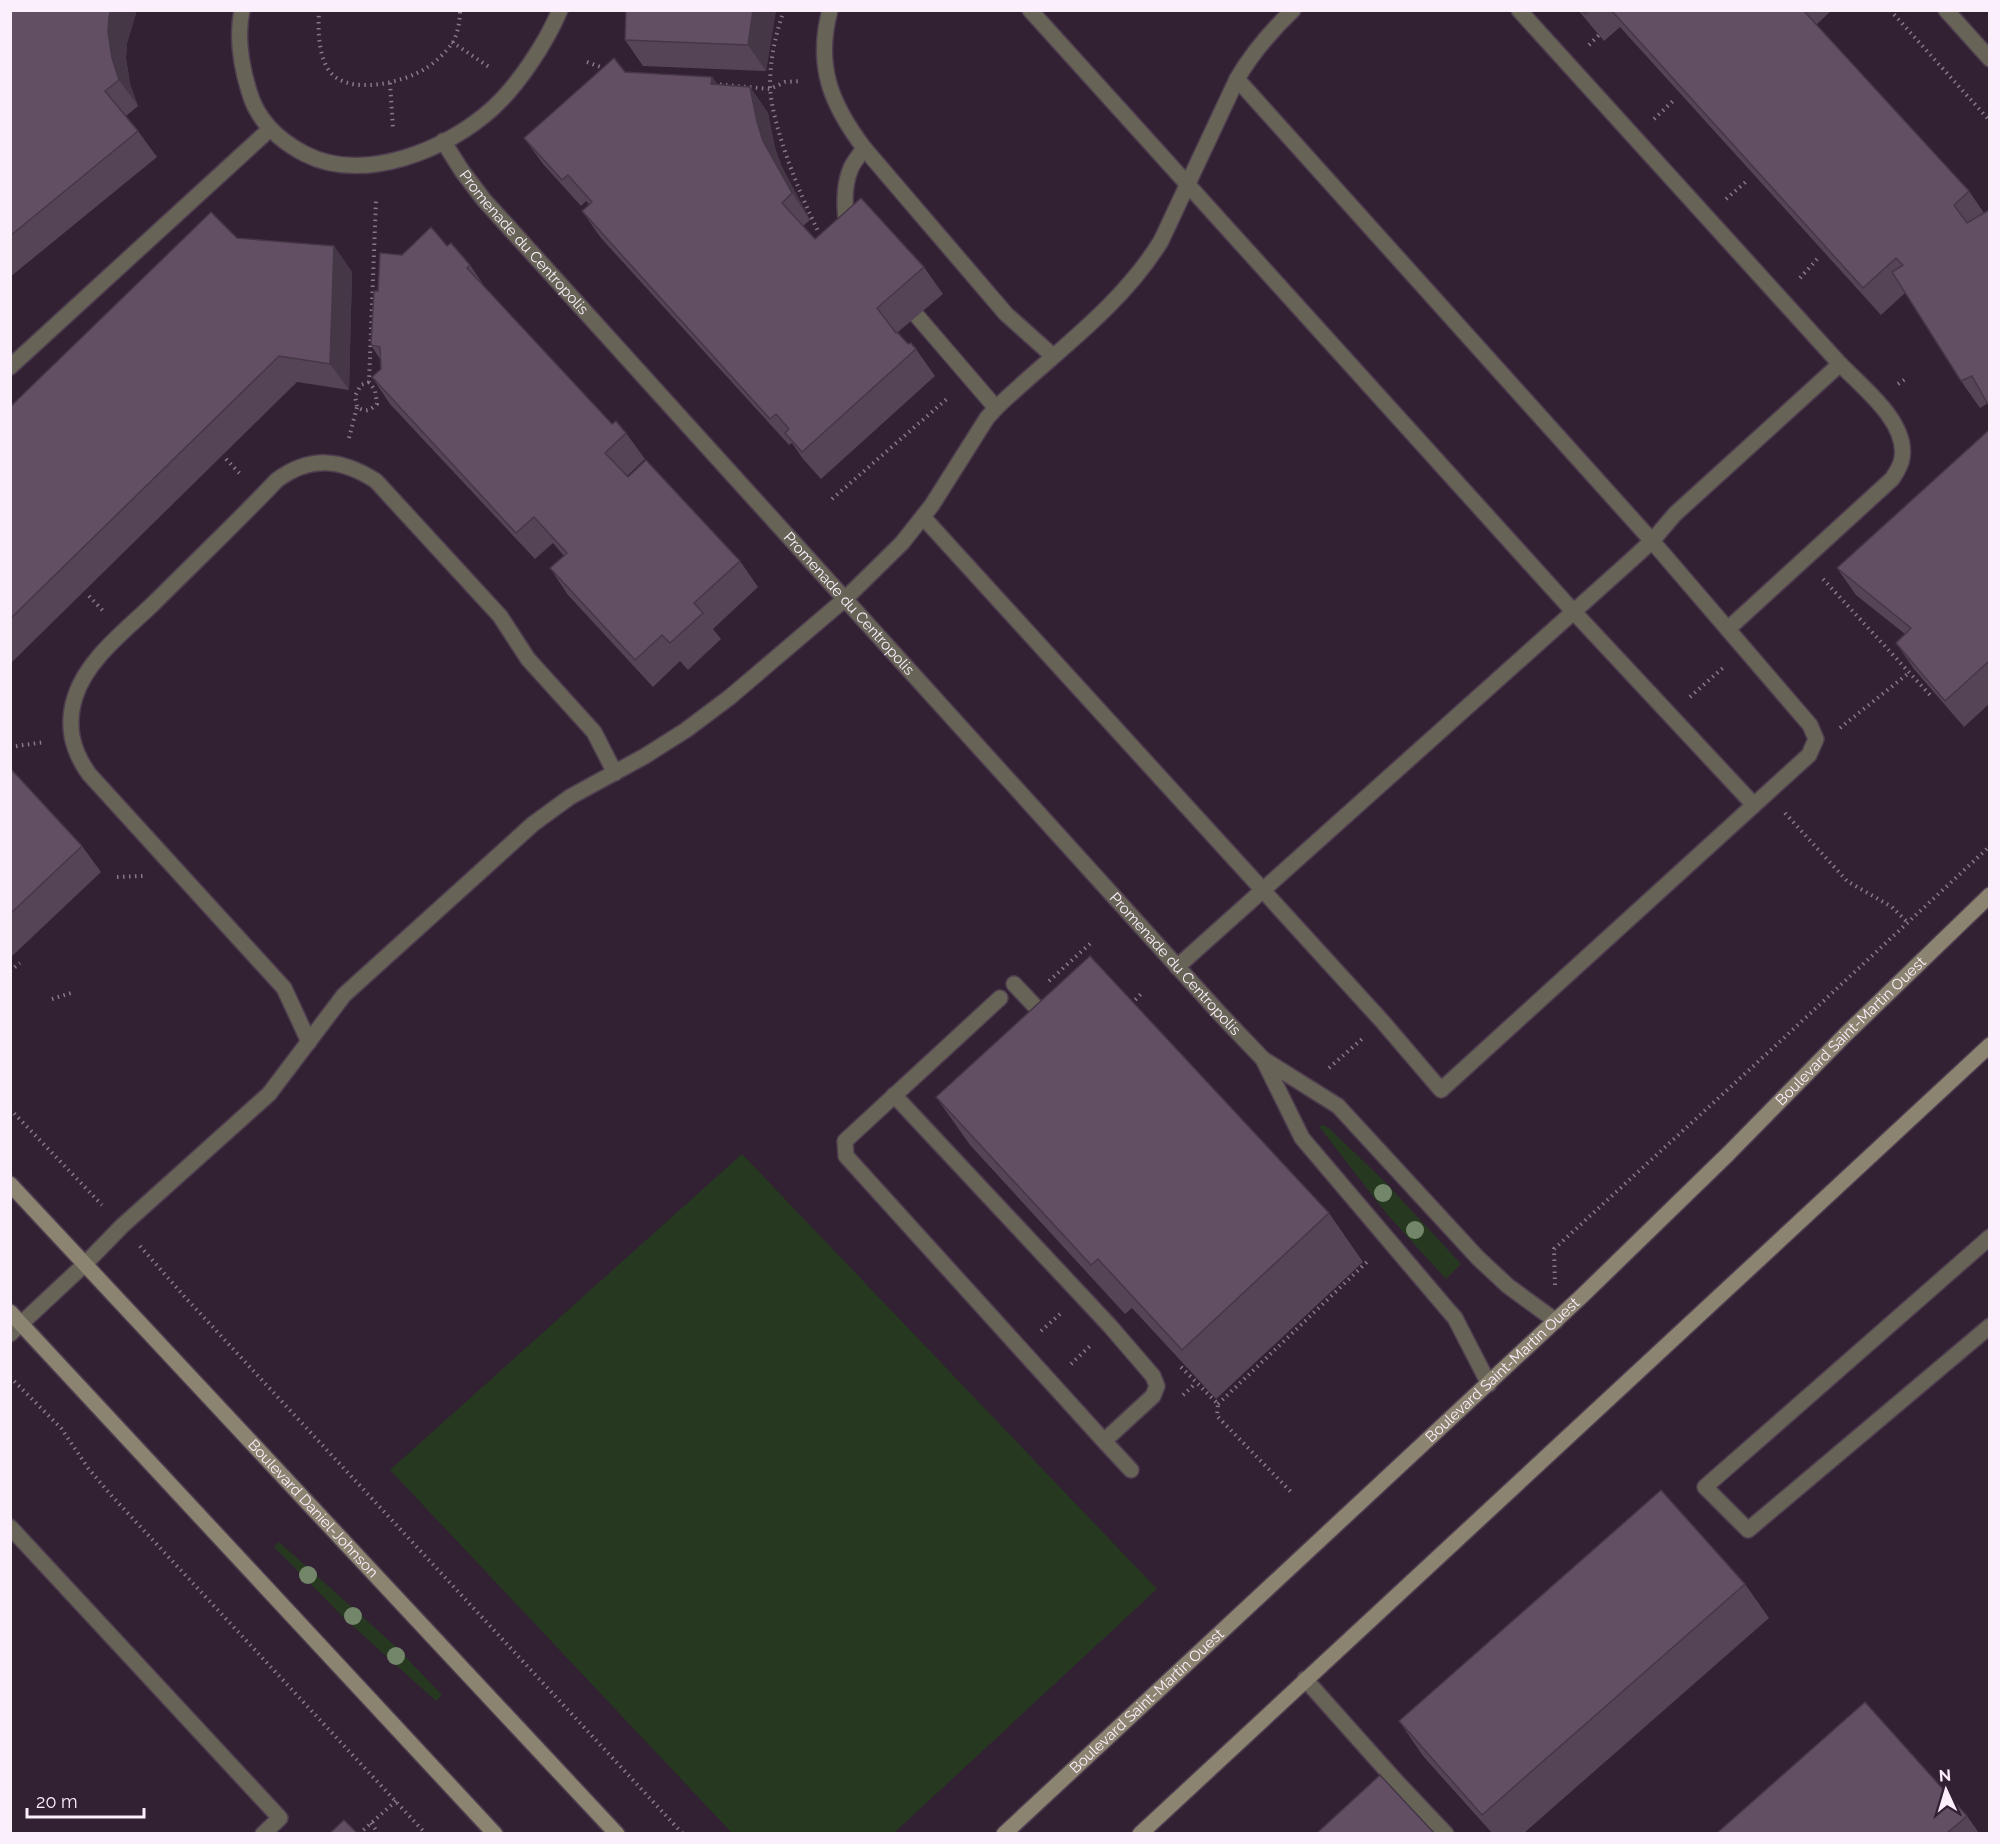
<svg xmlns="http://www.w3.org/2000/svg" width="2000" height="1844" viewBox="0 0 2000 1844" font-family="Raleway,sans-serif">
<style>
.green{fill:#263920}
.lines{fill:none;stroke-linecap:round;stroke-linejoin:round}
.lane-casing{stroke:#4e3d4f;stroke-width:18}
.street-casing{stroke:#4e3d4f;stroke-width:18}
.secondary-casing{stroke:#4e3d4f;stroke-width:18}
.path{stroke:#887889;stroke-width:4;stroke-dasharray:1.5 4.5;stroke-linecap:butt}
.lane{stroke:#676357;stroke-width:15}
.street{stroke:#676357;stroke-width:15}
.secondary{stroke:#8b8471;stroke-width:15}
.tree{fill:#73866a}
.wall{fill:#554456}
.shaded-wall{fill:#453746}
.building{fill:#634f64;stroke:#453746;stroke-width:1.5}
.labels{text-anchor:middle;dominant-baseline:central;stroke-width:4.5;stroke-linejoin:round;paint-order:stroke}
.street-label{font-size:15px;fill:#fceffc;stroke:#322033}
</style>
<rect width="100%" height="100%" fill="#322033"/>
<g class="green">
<path d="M1323,1125L1329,1128L1385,1182L1461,1264L1446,1279L1386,1213L1321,1129L1320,1126Z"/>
<path d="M742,1154L1157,1589L894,1833H732L390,1470Z"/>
<path d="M279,1542L395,1646L442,1695L436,1701L344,1618L274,1547Z"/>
</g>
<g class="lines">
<defs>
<g id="lane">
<path d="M830,10C815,66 831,104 864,148L1006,314L1053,356"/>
<path d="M1030,10L1573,611L1754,805L1809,755L1816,739L1810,725L1652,541L1237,79"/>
<path d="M1519,10L1840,364C1862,387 1908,422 1902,458C1901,466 1896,473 1892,479L1729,628"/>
<path d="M848,231C844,212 843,186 851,168C854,161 860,155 864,148"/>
<path d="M917,316L996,408"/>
<path d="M923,517L1382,1021L1441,1090L1754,805"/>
<path d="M1177,967L1629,562L1652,541L1675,514L1840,364"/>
<path d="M1014,984L1049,1021"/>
<path d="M309,1042L284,988L89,774C72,750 66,726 75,697C87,659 126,630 154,603C195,562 237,522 277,480C311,455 342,459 376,481L500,616L528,659L594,732L615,773"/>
<path d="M894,1095L1110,1326L1153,1376L1157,1386L1153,1396L1104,1441L846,1156L845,1141L1000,998"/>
<path d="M1990,1237L1705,1487L1748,1530L1990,1326"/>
<path d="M85,1264L122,1226L269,1094L344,995L533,824L570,797L645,756L686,730L730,697L845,599L902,543L932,505L987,418L996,408C1052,354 1120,308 1161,241L1237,79C1252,53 1271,31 1293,10"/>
<path d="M1104,1441L1131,1470"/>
<path d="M10,1527L280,1818L263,1834"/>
<path d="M1305,1679L1395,1780"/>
<path d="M1374,1799L1395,1780L1446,1834"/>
</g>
<g id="street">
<path d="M242,10C236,38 241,65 249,91C257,120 278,140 305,154C364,184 447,150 493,108C519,84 546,43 560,10"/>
<path d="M1946,10L1990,59"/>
<path id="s1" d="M443,141L462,171L484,200L1222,1016L1263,1059L1338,1106L1478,1258L1508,1286L1556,1321"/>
<path d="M10,367L270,129"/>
<path d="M1263,1059L1302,1138L1448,1310L1455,1318L1489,1384"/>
<path d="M10,1334L85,1264"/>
</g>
<g id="secondary">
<path id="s2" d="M10,1184L617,1834"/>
<path d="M10,1312L495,1834"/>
<path id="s3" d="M1004,1834L1583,1295L1728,1154L1846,1034L1990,895"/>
<path d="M1140,1834L1990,1045"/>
</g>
</defs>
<use href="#lane" class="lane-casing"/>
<use href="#street" class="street-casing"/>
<use href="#secondary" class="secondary-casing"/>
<g class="path">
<path d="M319,10C318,29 318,52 328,69C345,97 404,83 426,68C436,62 447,51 453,42C458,33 460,21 460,10"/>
<path d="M784,10C775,36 770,60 770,87C772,126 800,195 818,231"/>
<path d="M1890,10L1990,121"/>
<path d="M452,42L489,67"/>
<path d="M1589,45L1599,35"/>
<path d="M587,62L606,69"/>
<path d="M390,83L393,128"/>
<path d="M714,84L770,89L785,82L801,81"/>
<path d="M1654,119L1674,100"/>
<path d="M1726,199L1748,180"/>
<path d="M1800,278L1819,257"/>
<path d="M369,382L361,385L355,396L357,407C366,413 370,410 377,404L375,390L369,382L376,200"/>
<path d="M1898,384L1907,378"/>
<path d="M349,438L357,407"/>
<path d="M226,459L242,476"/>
<path d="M832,499L949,397"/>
<path d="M1823,579L1930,695"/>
<path d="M89,596L105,613"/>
<path d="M1690,697L1725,666"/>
<path d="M1840,728L1910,672"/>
<path d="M10,747L45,742"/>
<path d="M1785,813L1847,881L1892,907L1907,922"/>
<path d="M117,877L143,876"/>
<path d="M10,971L20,963"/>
<path d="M1049,981L1093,941"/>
<path d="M52,999L74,992"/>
<path d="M1131,1004L1141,994"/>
<path d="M1329,1068L1362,1039"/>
<path d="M10,1109L102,1205"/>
<path d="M140,1246L184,1296L683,1834"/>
<path d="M1555,1285L1554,1249L1773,1048L1990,846"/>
<path d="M1041,1331L1060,1314"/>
<path d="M1071,1364L1092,1344"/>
<path d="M1181,1367L1218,1404L1217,1416L1291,1492"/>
<path d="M10,1377L61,1428L88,1468L110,1494L426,1834"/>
<path d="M1183,1395L1196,1383"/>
<path d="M1218,1404L1369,1260"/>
<path d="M371,1823L379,1834"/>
<path d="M359,1834L396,1801"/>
</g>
<use href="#lane" class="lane"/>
<use href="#street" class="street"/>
<use href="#secondary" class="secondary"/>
</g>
<g class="tree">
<circle cx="1383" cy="1193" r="9"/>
<circle cx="1415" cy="1230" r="9"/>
<circle cx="308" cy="1575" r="9"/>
<circle cx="353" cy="1616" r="9"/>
<circle cx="396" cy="1656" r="9"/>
</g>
<g class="wall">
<path d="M10,10H137L127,43L126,58L130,84L138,106L126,116L138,131L157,157L10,277Z"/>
<path d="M626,10H776L766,71L643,66L625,40Z"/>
<path d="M1578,10H1832L1816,25L1969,191L1984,213L1988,403L1980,408L1961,381L1905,293L1881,315L1620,27L1604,41Z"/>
<path d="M625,72L712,77L718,85L750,87L768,113L775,148L782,167L810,220L803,226L815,239L924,267L943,294L898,332L908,344L916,349L935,376L821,479L803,459L792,443L789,445L601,238L582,211L590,205L586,201L581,206L543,164L524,138Z"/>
<path d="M237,238L334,246L352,272L349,390L297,382L10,664V407Z"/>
<path d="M447,246L470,265L487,290L612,424L626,433L645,459L627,476L740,561L758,587L713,629L721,639L688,670L680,661L653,687L568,595L550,568L564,556L553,543L535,559L390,404L372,377L381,369L380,359L371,345L378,291L402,255Z"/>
<path d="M1989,430V704L1964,727L1914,669L1896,643L1905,634L1856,595L1837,568Z"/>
<path d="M10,768L82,846L101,872L10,958Z"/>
<path d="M936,1097L1329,1213L1363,1262L1216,1399L1132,1308L1125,1314L970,1145Z"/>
<path d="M1745,1584L1769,1618L1524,1833H1492L1423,1756L1399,1721Z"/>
<path d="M1967,1816L1979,1833H1717Z"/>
</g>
<g class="shaded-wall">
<path d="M111,10H137L127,43L126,58L130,84L138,106L119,80L112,58L108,32L109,17Z"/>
<path d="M753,10H776L766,71L748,45Z"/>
<path d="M712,77L730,103L711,84Z"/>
<path d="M750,87L768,113L775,148L782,167L810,220L792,193L763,141L757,122Z"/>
<path d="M334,246L352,272L349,390L330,364Z"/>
</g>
<g class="building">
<path d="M10,10H111L109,17L108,32L112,58L119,80L105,91L138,131L10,236Z"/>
<path d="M626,10H753L748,45L625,40Z"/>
<path d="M1582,10H1590L1585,14Z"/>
<path d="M1611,10H1803L1969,191L1954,205L1967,223L1989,210V406L1972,376L1961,381L1892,272L1903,265L1896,258L1863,288Z"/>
<path d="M614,58L625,72L712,77L711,84L750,87L757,122L763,141L792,193L782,203L815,239L861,198L924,267L877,308L896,333L897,332L908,344L911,343L916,349L802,452L785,433L789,429L776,414L770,419L582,211L592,202L568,175L562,180L524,138Z"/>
<path d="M211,212L237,238L334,246L330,364L279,356L10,619V407Z"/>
<path d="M431,227L447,246L451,243L470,265L467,268L612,424L616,421L626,433L605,453L628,477L646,460L740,561L694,603L703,613L670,643L662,635L635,660L550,568L567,553L534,517L516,533L372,377L381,369L380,347L371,345L374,291H378L380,253L402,255Z"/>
<path d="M1989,430V661L1945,701L1896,643L1911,628L1837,568Z"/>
<path d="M10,768L82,846L10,914Z"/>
<path d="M1090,956L1329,1213L1182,1350L1098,1259L1091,1265L936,1097Z"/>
<path d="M1661,1490L1745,1584L1482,1815L1399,1721Z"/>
<path d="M1865,1702L1967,1816L1947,1833H1717Z"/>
<path d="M1380,1775L1434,1833H1317Z"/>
<path d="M344,1820L357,1833H330Z"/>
</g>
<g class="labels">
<g class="street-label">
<text stroke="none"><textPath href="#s1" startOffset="130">Promenade du Centropolis</textPath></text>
<text stroke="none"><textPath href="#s1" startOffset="616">Promenade du Centropolis</textPath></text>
<text stroke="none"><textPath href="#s1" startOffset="1102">Promenade du Centropolis</textPath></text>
<text stroke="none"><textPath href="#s3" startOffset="1167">Boulevard Saint-Martin Ouest</textPath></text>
<text stroke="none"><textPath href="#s3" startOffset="681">Boulevard Saint-Martin Ouest</textPath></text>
<text stroke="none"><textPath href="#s2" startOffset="444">Boulevard Daniel-Johnson</textPath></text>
<text stroke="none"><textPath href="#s3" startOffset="195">Boulevard Saint-Martin Ouest</textPath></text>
</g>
</g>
<rect width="2000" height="1844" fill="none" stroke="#fceffc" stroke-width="24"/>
<g transform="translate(1946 1790) rotate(356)" stroke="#322033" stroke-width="4.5" paint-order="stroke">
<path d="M0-4.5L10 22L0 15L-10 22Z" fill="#fceffc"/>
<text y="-9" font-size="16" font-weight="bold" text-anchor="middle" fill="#fceffc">N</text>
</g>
<path d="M27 1808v9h117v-9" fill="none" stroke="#fceffc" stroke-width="3"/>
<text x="36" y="1808" font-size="18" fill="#fceffc" stroke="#322033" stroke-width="4.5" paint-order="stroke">20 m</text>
</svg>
